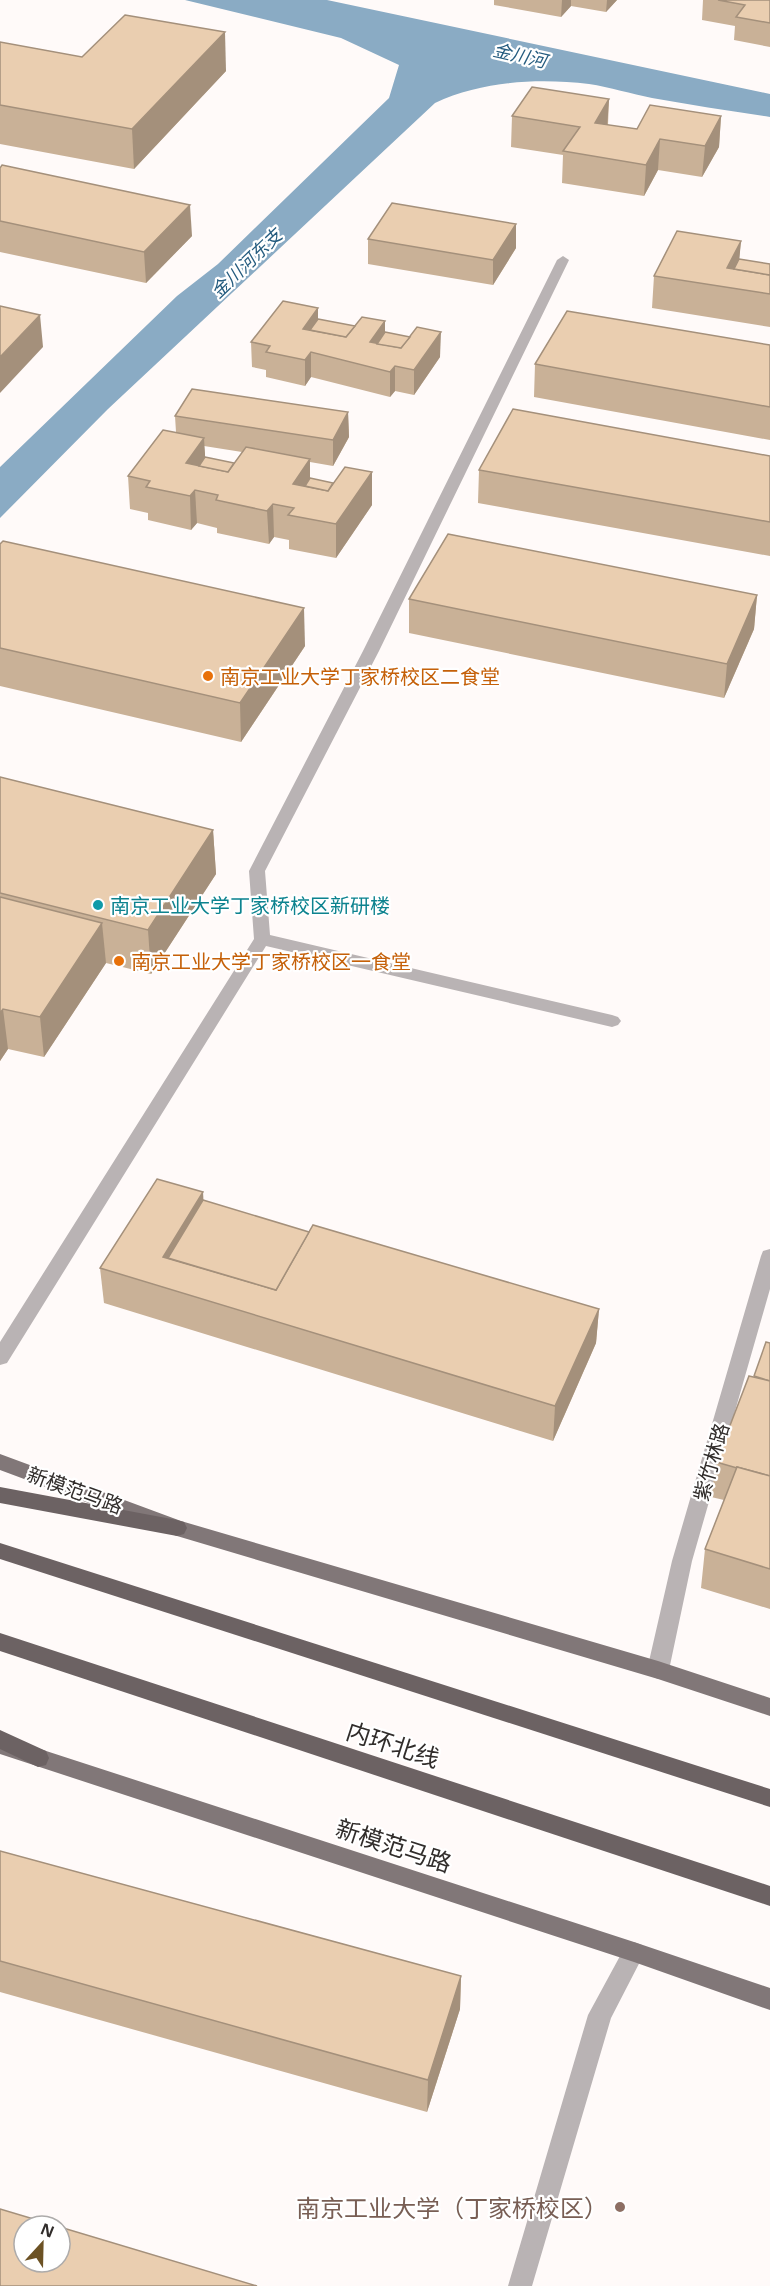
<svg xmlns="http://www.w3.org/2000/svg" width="770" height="2286" viewBox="0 0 770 2286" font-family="'Open Sans','Noto Sans SC',sans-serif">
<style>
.water{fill:#8aabc4}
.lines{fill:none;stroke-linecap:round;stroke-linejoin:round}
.minor{fill:#b9b3b4;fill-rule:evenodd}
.major{fill:#817778;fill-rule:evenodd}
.highway{fill:#6c6263;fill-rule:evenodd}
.wall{fill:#c9b197;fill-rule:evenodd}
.shaded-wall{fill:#a4907b}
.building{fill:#eaceb0;stroke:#a4907b;stroke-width:1.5}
.food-dot{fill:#e8710a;stroke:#fff;stroke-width:2}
.culture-dot{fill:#0f9aa8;stroke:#fff;stroke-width:2}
.education-dot{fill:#8d6e63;stroke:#fff;stroke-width:2}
.labels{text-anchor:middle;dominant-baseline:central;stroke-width:4.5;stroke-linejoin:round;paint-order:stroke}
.far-water-label{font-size:18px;font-style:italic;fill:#255c7f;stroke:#fff}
.food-label{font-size:20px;fill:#c56008;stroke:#fff;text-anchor:start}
.culture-label{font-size:20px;fill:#0d838f;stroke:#fff;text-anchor:start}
.street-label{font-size:20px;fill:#312d2b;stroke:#fff}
.near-street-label{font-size:24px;fill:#312d2b;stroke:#fff}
.near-education-label{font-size:24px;fill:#785e54;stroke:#fff;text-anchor:end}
</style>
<rect width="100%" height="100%" fill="#fffaf9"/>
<path class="water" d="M185,0H327L770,94V117C731,111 691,105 652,98C631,94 610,87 589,84C538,78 482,81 435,103L108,409L0,518V467L177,296L218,264L389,98L399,65L341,38Z"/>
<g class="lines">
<g class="minor">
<path d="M563,256L569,260L379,651L265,871L270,935L612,1015L618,1017L621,1021L618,1025L612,1027L266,946L7,1363L0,1365V1342L254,939L249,871L363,651L557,260Z"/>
<path d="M770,1249V1289L692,1561L669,1670L665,1676L658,1679L651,1676L647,1670L672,1561L761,1256L763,1251Z"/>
<path d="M634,1942L642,1945L645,1952L611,2018L532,2286H508L588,2015L626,1945Z"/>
</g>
<g class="major">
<path d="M0,1454L181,1521L658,1661L770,1698V1716L658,1679L177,1536L0,1470Z"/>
<path d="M0,1736L634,1942L770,1988V2010L634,1962L0,1754Z"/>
</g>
<g class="highway">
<path d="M0,1487L177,1520L184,1522L187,1528L184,1534L177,1536L0,1503Z"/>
<path d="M0,1543L770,1789V1807L0,1559Z"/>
<path d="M0,1633L770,1886V1906L0,1651Z"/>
<path d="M0,1730L46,1751L49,1758L46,1765L38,1767L0,1749Z"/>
</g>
</g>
<g class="wall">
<path d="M494,0H617L606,12L571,6L561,17L494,5Z"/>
<path d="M703,0H770V47L734,40L735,26L702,20Z"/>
<path d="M0,42L82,57L226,71L134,169L0,144Z"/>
<path d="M609,99L608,125L637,129L721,116L719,147L702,177L658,170L644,196L562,183L563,155L511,147L512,116Z"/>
<path d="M0,168L192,236L146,283L0,252Z"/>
<path d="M516,224V248L493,285L368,264V239Z"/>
<path d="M741,241L739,259L770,264V327L652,308L654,276Z"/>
<path d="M318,308V319L385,332L440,357L414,395L395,391L390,397L311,377L305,386L266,377V370L252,367L251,342Z"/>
<path d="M770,345V440L534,397L535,364Z"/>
<path d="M348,412L349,437L333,466L310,462V478L333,483L372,472V505L336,558L289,549V540L274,537L269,544L217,533V528L197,523L191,530L148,520V513L130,509L128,476L176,432L175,416ZM204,446L242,452L234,463L205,457Z"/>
<path d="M770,456V556L478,503L479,470Z"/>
<path d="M0,544L305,646L241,742L0,686Z"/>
<path d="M757,595L754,629L724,698L409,633V599Z"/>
<path d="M0,777L213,830L216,874L151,974L106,963L44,1057L8,1049L0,1061Z"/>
<path d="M309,1232L599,1309L596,1343L553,1441L104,1303L100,1268Z"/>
<path d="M770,1343V1609L701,1588L705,1549L724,1500L711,1497L716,1462Z"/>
<path d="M0,1851L461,1976L460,2009L427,2112L0,1992Z"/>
</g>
<g class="shaded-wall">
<path d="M562,0H571V6L561,17Z"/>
<path d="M607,0H617L606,12Z"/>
<path d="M225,32L226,71L134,169L132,129Z"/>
<path d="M609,99L607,129L595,123Z"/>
<path d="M721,116L719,147L702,177L705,146Z"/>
<path d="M660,139L658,170L644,196L646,165Z"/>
<path d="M190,205L192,236L146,283L144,252Z"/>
<path d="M516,224V248L493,285V260Z"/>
<path d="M741,241L738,273L727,268Z"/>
<path d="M318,308V333L303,329Z"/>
<path d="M40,315L43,347L0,393V357Z"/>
<path d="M385,321V346L370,342Z"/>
<path d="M441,332L440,357L414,395V370Z"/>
<path d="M311,352V377L305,386V360Z"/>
<path d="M395,366V391L390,397V372Z"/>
<path d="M348,412L349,437L333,466V440Z"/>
<path d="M204,438L206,471L186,463Z"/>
<path d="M310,459V493L293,484Z"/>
<path d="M372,472V505L336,558V524Z"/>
<path d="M195,490L197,523L191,530L190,496Z"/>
<path d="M273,504L274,537L269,544L267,511Z"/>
<path d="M757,595L754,629L724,698L727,664Z"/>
<path d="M304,608L305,646L241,742L240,703Z"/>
<path d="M213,830L216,874L151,974L148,930Z"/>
<path d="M102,923L106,963L44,1057L40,1017Z"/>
<path d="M3,1009L8,1049L0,1061V1013Z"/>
<path d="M203,1192L205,1227L164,1265L163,1257Z"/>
<path d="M599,1309L596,1343L553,1441L555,1406Z"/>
<path d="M461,1976L460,2009L427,2112L428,2080Z"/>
</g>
<g class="building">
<path d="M718,0H770V23L736,17L745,5Z"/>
<path d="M125,15L225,32L132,129L0,105V42L82,57Z"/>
<path d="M532,87L609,99L595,123L637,129L650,105L721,116L705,146L660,139L646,165L563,151L580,127L512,116Z"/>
<path d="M2,165L190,205L144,252L0,221V168Z"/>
<path d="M392,203L516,224L493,260L368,239Z"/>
<path d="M677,231L741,241L727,268L770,275V294L654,276Z"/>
<path d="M739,259L770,264V275L734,269Z"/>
<path d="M283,301L318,308L303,329L346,337L362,317L385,321L370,342L401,348L417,327L441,332L414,370L395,366L390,372L311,352L305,360L266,352L270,346L251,342Z"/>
<path d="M0,306L40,315L0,357Z"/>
<path d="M567,311L770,345V407L535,364Z"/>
<path d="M318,319L355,326L346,337L310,330Z"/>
<path d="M385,332L410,337L401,348L377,344Z"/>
<path d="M192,389L348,412L333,440L175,416Z"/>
<path d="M513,409L770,456V522L479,470Z"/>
<path d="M163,430L204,438L186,463L228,472L246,447L310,459L293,484L328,491L345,467L372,472L336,524L288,515L294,508L273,504L267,511L216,500L218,495L195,490L190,496L146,487L150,481L128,476Z"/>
<path d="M205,457L234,463L228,472L199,466Z"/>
<path d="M310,478L333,483L328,491L305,486Z"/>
<path d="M448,534L757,595L727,664L409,599Z"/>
<path d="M3,541L304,608L240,703L0,648V544Z"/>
<path d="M0,777L213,830L148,930L0,893Z"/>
<path d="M0,897L102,923L40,1017L3,1009L0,1013Z"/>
<path d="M157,1179L203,1192L163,1257L276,1290L313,1225L599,1309L555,1406L100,1268Z"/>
<path d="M203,1200L309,1232L276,1290L168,1258Z"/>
<path d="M766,1342L770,1343V1381L754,1376Z"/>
<path d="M749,1376L770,1381V1476L737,1467V1468L716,1462Z"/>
<path d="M737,1467L770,1476V1569L705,1549Z"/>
<path d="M0,1851L461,1976L428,2080L0,1961Z"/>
<path d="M0,2209L57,2226H24V2262H60V2227L257,2286H0Z"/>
</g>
<g class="food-dot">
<circle cx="208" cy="676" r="6"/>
<circle cx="119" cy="961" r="6"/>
</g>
<circle class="culture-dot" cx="98" cy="905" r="6"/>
<circle class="education-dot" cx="620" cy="2207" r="6"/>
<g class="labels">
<g class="far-water-label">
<text transform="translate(520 55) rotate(13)">金川河</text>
<text transform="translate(246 263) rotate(-44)">金川河东支</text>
</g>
<g class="food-label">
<text x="220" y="676">南京工业大学丁家桥校区二食堂</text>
<text x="131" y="961">南京工业大学丁家桥校区一食堂</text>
</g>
<g class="culture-label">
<text x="110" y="905">南京工业大学丁家桥校区新研楼</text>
</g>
<g class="street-label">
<text transform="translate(711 1462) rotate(-74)">紫竹林路</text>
<text transform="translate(75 1490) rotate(20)">新模范马路</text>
</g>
<g class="near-street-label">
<text transform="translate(393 1744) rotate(18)">内环北线</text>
<text transform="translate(394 1845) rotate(18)">新模范马路</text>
</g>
<g class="near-education-label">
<text x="608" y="2207">南京工业大学（丁家桥校区）</text>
</g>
</g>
<g transform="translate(42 2244) rotate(22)"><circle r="28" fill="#ffffff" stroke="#adabaa" stroke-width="1.5"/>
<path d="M0-4.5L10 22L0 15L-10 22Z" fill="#6c5224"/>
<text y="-9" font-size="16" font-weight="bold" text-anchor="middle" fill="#312d2b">N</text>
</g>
</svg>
